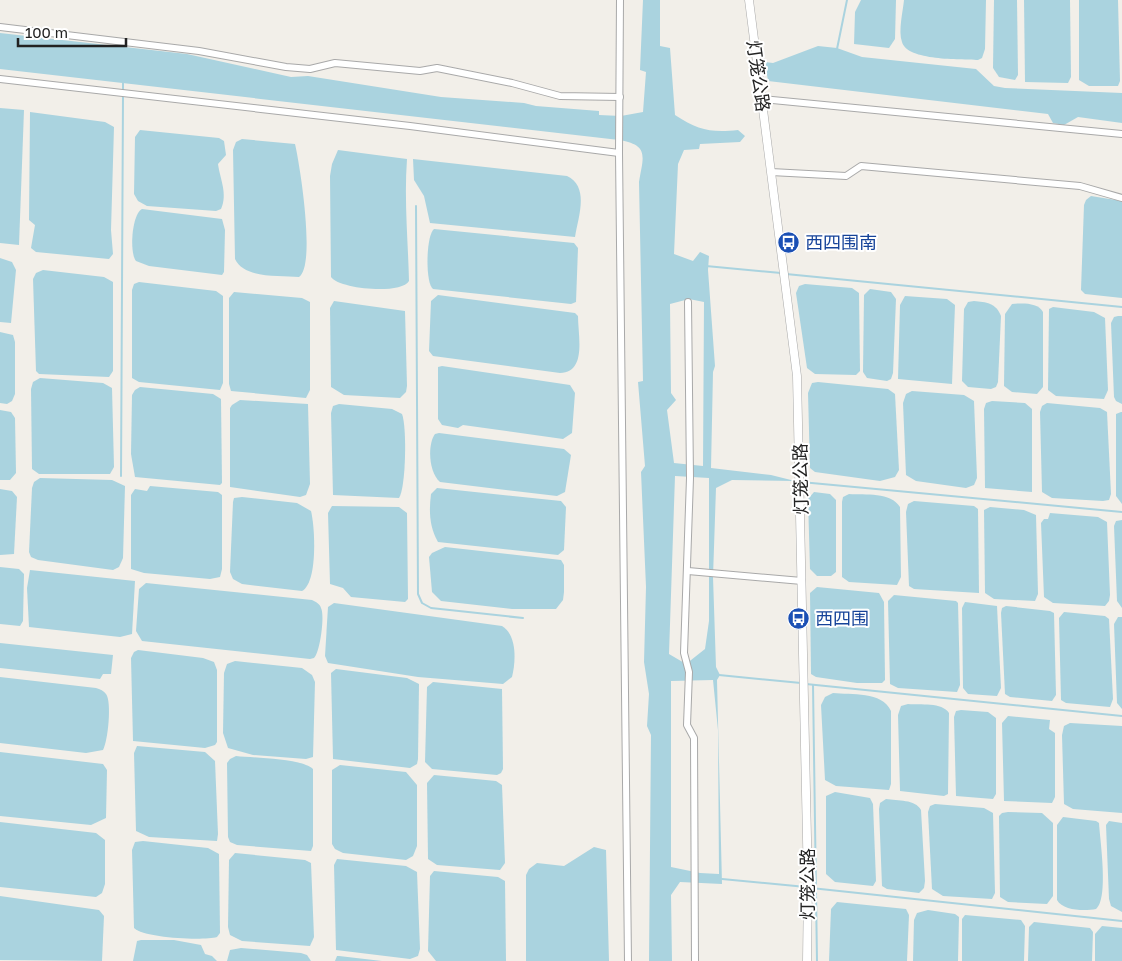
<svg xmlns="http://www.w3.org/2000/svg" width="1122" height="961" viewBox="0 0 1122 961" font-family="'Golos Text','Noto Sans SC',sans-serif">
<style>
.water{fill:#aad3df;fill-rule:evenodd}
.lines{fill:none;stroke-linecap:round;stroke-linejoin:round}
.stream{stroke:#aad3df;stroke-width:2}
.minor-casing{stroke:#a9a9a9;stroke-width:8}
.tertiary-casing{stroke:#a9a9a9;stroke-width:9}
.minor{stroke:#fff;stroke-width:6}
.tertiary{stroke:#fff;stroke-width:8}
.labels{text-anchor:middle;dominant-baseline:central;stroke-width:4;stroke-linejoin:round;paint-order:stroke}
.street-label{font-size:18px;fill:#222;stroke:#fff}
.transit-label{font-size:18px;fill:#164399;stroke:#fff;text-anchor:start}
</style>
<rect width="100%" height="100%" fill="#f2efe9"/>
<g class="water">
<path d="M643,0H660V46L670,48L675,115C698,130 711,133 738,130L745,136L740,142L700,144L699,149L684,150L678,164L674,254L693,261L700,252L709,256L708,270L715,366L713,372L711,468L771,475L795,481L732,480L716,488L713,577L716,667L720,675L717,680L722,884L680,882L671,895L672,961H649L651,735L647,726L649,694L644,662L646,587L641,472L645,466L638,382L643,381L639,182C643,157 650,145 619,140L0,69V33L187,54L291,77L308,76L441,97L524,103L536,106L599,111V115L621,116L643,112L646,72L640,70ZM689,299L704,302L703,466L674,463L667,410L676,400L671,393L670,304ZM675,476L709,478V621L705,649L686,664L669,654ZM713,680L718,730L719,874L700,873L671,867V681Z"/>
<path d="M861,0H896L895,39L889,48L854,44L855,12Z"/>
<path d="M904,0H986L985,49L982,58L978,60C961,59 907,61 902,42C898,31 903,11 904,0Z"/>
<path d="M994,0H1017L1018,75L1015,80L999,77L993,68Z"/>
<path d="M1024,0H1070L1071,77L1068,83L1025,82Z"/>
<path d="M1079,0H1118L1120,81L1118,86H1089L1079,80Z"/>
<path d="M818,46L837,48L862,57L976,69L994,86L1005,88L1122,93V123L1078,117L1064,125L1053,123L1048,114L768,81L765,62L773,63Z"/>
<path d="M0,108L24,110L19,245L0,243Z"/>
<path d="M30,112L105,122L114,127L111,230L113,254L109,259L36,252L31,248L35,225L29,220Z"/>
<path d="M140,130L219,138L224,141L226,155L218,164C220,179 228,194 221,209L216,211L147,206L138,201L134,194L135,137Z"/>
<path d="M242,139L295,144C300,165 316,266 299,277C280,275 244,279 235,259L233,150L236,142Z"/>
<path d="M338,150L407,159C404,200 408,240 409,281C401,295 339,289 331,277L330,176L332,164Z"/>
<path d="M413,159L567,176C590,187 578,217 575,237L430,223L424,196L414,180Z"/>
<path d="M1091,196L1122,201V298L1085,294L1081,290L1084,205L1086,200Z"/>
<path d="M142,209L222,219L225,230L224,272L222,275L149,266L136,261C129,252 132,214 142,209Z"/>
<path d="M434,229L574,243L578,248L576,302L571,304L433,289C425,283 426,235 434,229Z"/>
<path d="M0,258L12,262L16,270L11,323L0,322Z"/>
<path d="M43,270L104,277L113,282V371L109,377L39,374L36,371L33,279L36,273Z"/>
<path d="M139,282L216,291L223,296V383L220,390L139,382L132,378V290L134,284Z"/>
<path d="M805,284L852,288L859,293L860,371L856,375L815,374L807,368L796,293L799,286Z"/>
<path d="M870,289L891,292L896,299L893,373L891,379L887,381L867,378L863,372L864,295Z"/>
<path d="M234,292L302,298L310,302V390L306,398L231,391L229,384V298Z"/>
<path d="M438,295L575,313L578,316C578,336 587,372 560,373L433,356L429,351L431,301Z"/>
<path d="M905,296L947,299L955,305L952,384L898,379L900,305Z"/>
<path d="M334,301L405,311L407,386L406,392L400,398L344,395L331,387L330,308Z"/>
<path d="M974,301C986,302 996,303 1001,316L998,382L996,387L991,389L968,387L962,381L964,309L968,302Z"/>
<path d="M1012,304C1021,303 1038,302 1043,312V387L1037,394L1012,392L1004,386L1005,314Z"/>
<path d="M1053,307L1094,312L1105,318L1108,390L1104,399L1056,396L1048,390L1049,309Z"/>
<path d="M1118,316H1122V404L1116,401L1114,397L1111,323L1114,317Z"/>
<path d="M0,332L13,335L15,342V394L12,401L7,404L0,403Z"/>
<path d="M442,366L570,385L575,393L572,433L563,439L463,425L458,428L442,425L438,419V367Z"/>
<path d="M40,378L103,383L112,388L114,467L110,474H39L32,469L31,389L33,382Z"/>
<path d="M818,382L888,389L895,394L899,470L895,477L880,481L815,472L810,468L808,393L812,383Z"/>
<path d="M140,387L213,394L221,399L222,483L220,485L135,477L131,454L132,395L135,390Z"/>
<path d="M912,391L964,395L974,401L977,478L974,485L966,488L916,481L906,475L903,403L906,394Z"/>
<path d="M240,400L308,404L310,484L306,495L300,497L230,487V408L232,405Z"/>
<path d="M992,401L1025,403L1032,409V492L985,488L984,409L986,403Z"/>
<path d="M1047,403L1100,408L1107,412L1111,494L1109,500L1103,501L1052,498L1042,492L1040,412L1042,406Z"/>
<path d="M339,404L392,409L402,414C407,426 406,488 399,498L333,495L331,413L333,406Z"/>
<path d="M0,410L11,412L15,418L16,473L10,480H0Z"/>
<path d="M1121,412H1122V504L1116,496V414Z"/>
<path d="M439,433L564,449L571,455L565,492L557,496L440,482C429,473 427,445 435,434Z"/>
<path d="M40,478L112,480L125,486L123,558L119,567L113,570L38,560L31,557L29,552L32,488L34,482Z"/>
<path d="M150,486L218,492L222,495V569L220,577L210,579L144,573L131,569V495L135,489L147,491Z"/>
<path d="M437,488L561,501L566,507L564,550L558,555L438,542C429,527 429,510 431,494Z"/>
<path d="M0,489L12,491L17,497L14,554L0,555Z"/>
<path d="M814,492L830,494L836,500V572L831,576H817L810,569L808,499Z"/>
<path d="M849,494C865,495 891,492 900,507L901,577L897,585L849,582L842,577V502L843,497Z"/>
<path d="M242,497L297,503L311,511C315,527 318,582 302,591L242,584L233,579L230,572L233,502L234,498Z"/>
<path d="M914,501L974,506L978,509L979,593L914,589L909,586L906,512L908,504Z"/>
<path d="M332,506L399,507L407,513L408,599L405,602L351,597L343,588L330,584L328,513Z"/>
<path d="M990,507L1024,510L1036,515L1038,594L1035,601L994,599L985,593L984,510Z"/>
<path d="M1050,513L1098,517L1107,522L1110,595L1109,601L1105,606L1053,603L1044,597L1041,523L1044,519H1048Z"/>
<path d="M1122,520V608L1117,601L1114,526L1116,521Z"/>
<path d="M445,547L561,560L564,565V592L563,600L556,609H512L441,601L432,592L429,557L432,553Z"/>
<path d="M0,567L19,569L24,574L23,621L20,626L0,624Z"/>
<path d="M30,570L135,581L132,634L120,637L29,627L27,588Z"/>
<path d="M146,583L312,600C316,602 320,604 321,608C325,615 320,653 314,658L310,659L142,641L136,631L139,589Z"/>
<path d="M817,587L879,593L884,602L885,680L882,683H857L816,677L811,674L810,593Z"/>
<path d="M894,595L956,601L958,603L960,685L957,692L898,688L890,684L888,601Z"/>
<path d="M965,602L997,606L1001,688L997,696L968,694L963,688L962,608Z"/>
<path d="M334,603L502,626C517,635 516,661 512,677L503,684L418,677L328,663L325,656L328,607Z"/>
<path d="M1006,606L1050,611L1054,613L1056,695L1052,701L1010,697L1005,694L1001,613L1002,608Z"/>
<path d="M1064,612L1105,616L1109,619L1113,699L1110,707L1066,703L1061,700L1059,618Z"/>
<path d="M1118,617H1122V709L1117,703L1114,624Z"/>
<path d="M0,643L113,655L111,674H103L100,679L0,668Z"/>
<path d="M138,650L203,658L214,662L217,670V742L215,745L205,748L133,741L131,658L134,652Z"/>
<path d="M235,661L302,668L312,675L315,682L313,757L306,759L253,755L228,748L223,733L224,673L227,664Z"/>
<path d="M336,669L407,678L419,684L418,759L417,764L410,768L333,759L331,673Z"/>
<path d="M0,677L96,688C100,689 104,691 106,694C112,702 108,741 103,750L86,753L0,743Z"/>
<path d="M433,682L502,689L503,769L501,773L497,775L432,769L425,762L427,687Z"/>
<path d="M833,693C851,695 882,691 891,711V784L889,790L836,786L825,780L821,705L825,697Z"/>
<path d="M908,704C920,705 942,702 949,713L948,794L944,796L900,791L898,715L901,706Z"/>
<path d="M961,710L988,712L996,718V794L993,799L956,796L954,717L956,711Z"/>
<path d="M1008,716L1050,720L1049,729L1055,733V797L1052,803L1004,801L1002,723Z"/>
<path d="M1070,723L1122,726V813L1073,809L1064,804L1062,735L1064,726Z"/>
<path d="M137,746L205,752L215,761L218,834L217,841L149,837L136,831L134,753Z"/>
<path d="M0,752L103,764L107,770L106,818L91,825L0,816Z"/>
<path d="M236,756C254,758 301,758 313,769V846L311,851L237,845L230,842L228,837L227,763L230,759Z"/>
<path d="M340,765L406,772L417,785V846L413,856L406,860L343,853L335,849L332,844V770Z"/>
<path d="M434,775L496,781L502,785L505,863L500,870L437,865L428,859L427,783Z"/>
<path d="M835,792L870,798L873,804L876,881L873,886L835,882L826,874V796Z"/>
<path d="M886,799C898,801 915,799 921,810L925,881L924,888L919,893L887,889L882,886L879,809L880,803Z"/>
<path d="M935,804L984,808L993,813L995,893L992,899L943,896L932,889L928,812L930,806Z"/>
<path d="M1008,812L1042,813L1053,823V896L1047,904L1008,902L1000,897L999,816L1002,813Z"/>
<path d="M1063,817L1096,821L1099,823C1100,840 1109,899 1096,909C1085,911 1063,911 1057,900V825Z"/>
<path d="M1109,821L1122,823V912L1111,906L1109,899L1106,825Z"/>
<path d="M0,822L96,833L105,840V884L102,893L96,897L0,887Z"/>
<path d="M143,841L208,848L219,854L220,933L217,937C203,941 144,938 134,928L132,850L135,842Z"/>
<path d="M594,847L606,850L609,961H526V875L529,869L537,863L564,866Z"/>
<path d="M235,853L305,860L311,863L314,937L310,946L242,941L230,935L228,927L229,860Z"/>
<path d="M337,859L406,866L417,872L420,949L418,956L410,959L336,950L334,865Z"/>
<path d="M434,871L498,877L505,881L506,961H436L428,951L430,876Z"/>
<path d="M0,896L99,910L104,916L102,961L0,960Z"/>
<path d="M837,902L906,909L909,915L907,961H829L831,909Z"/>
<path d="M928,910L955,914L959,917L958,961H913L914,920L917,913Z"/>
<path d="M965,915L1021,920L1025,926L1024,961H962V919Z"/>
<path d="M1034,922L1090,928L1093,932L1092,961H1028L1029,927Z"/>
<path d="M1102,926L1122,928V961H1095V934Z"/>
<path d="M141,940H174L201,945L205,954L212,956L217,961H133L137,941Z"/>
<path d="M241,948L301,953L307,955L311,961H227L230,950Z"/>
<path d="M337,956H339L382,961H335Z"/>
</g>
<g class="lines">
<g class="stream">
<path d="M837,49L847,0"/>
<path d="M123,91V81"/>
<path d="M416,206L418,594L422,603L431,608L523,618"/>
<path d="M706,266L781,273"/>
<path d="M786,274L1122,307"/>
<path d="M121,476L123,96"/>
<path d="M801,482L1122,512"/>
<path d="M719,675L801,683"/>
<path d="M806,684L1122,716"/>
<path d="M813,685L817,961"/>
<path d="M722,879L806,887"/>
<path d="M811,888L1122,921"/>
</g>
<defs>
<g id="minor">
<path d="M620,0L619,153L628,961"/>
<path d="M0,27L199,51L286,67L310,69L335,63L420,71L437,68L512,83L560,96L620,97"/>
<path d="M0,79L410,126L619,153"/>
<path d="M762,99L1122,134"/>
<path d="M771,172L846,176L861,166L1080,186L1122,198"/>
<path d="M688,302L690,478L684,653L689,672L687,725L694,738L695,961"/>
<path d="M688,571L802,581"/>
</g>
<path id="tertiary" d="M749,0L797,376L808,885L807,961"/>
</defs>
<use href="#minor" class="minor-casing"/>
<use href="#tertiary" class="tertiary-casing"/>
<use href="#minor" class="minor"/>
<use href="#tertiary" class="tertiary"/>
</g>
<defs>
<symbol id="bus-disc" viewBox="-11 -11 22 22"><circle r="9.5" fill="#1a4fb4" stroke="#fff"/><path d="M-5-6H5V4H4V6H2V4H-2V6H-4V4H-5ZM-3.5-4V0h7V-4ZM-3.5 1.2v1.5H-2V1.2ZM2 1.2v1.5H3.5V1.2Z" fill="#fff"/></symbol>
</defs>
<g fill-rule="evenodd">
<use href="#bus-disc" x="776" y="230" width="25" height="25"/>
<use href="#bus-disc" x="786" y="606" width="25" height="25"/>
</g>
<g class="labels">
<g class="street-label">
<text transform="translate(759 76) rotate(82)">灯笼公路</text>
<text transform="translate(800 479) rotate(-91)">灯笼公路</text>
<text transform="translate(807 884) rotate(-90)">灯笼公路</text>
</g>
<g class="transit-label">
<text x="805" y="242">西四围南</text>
<text x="815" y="618">西四围</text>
</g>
</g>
<path d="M18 38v8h108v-8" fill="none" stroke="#222222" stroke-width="2.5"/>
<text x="25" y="38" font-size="15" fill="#222222" stroke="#ffffff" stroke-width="4" paint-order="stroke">100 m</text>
</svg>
